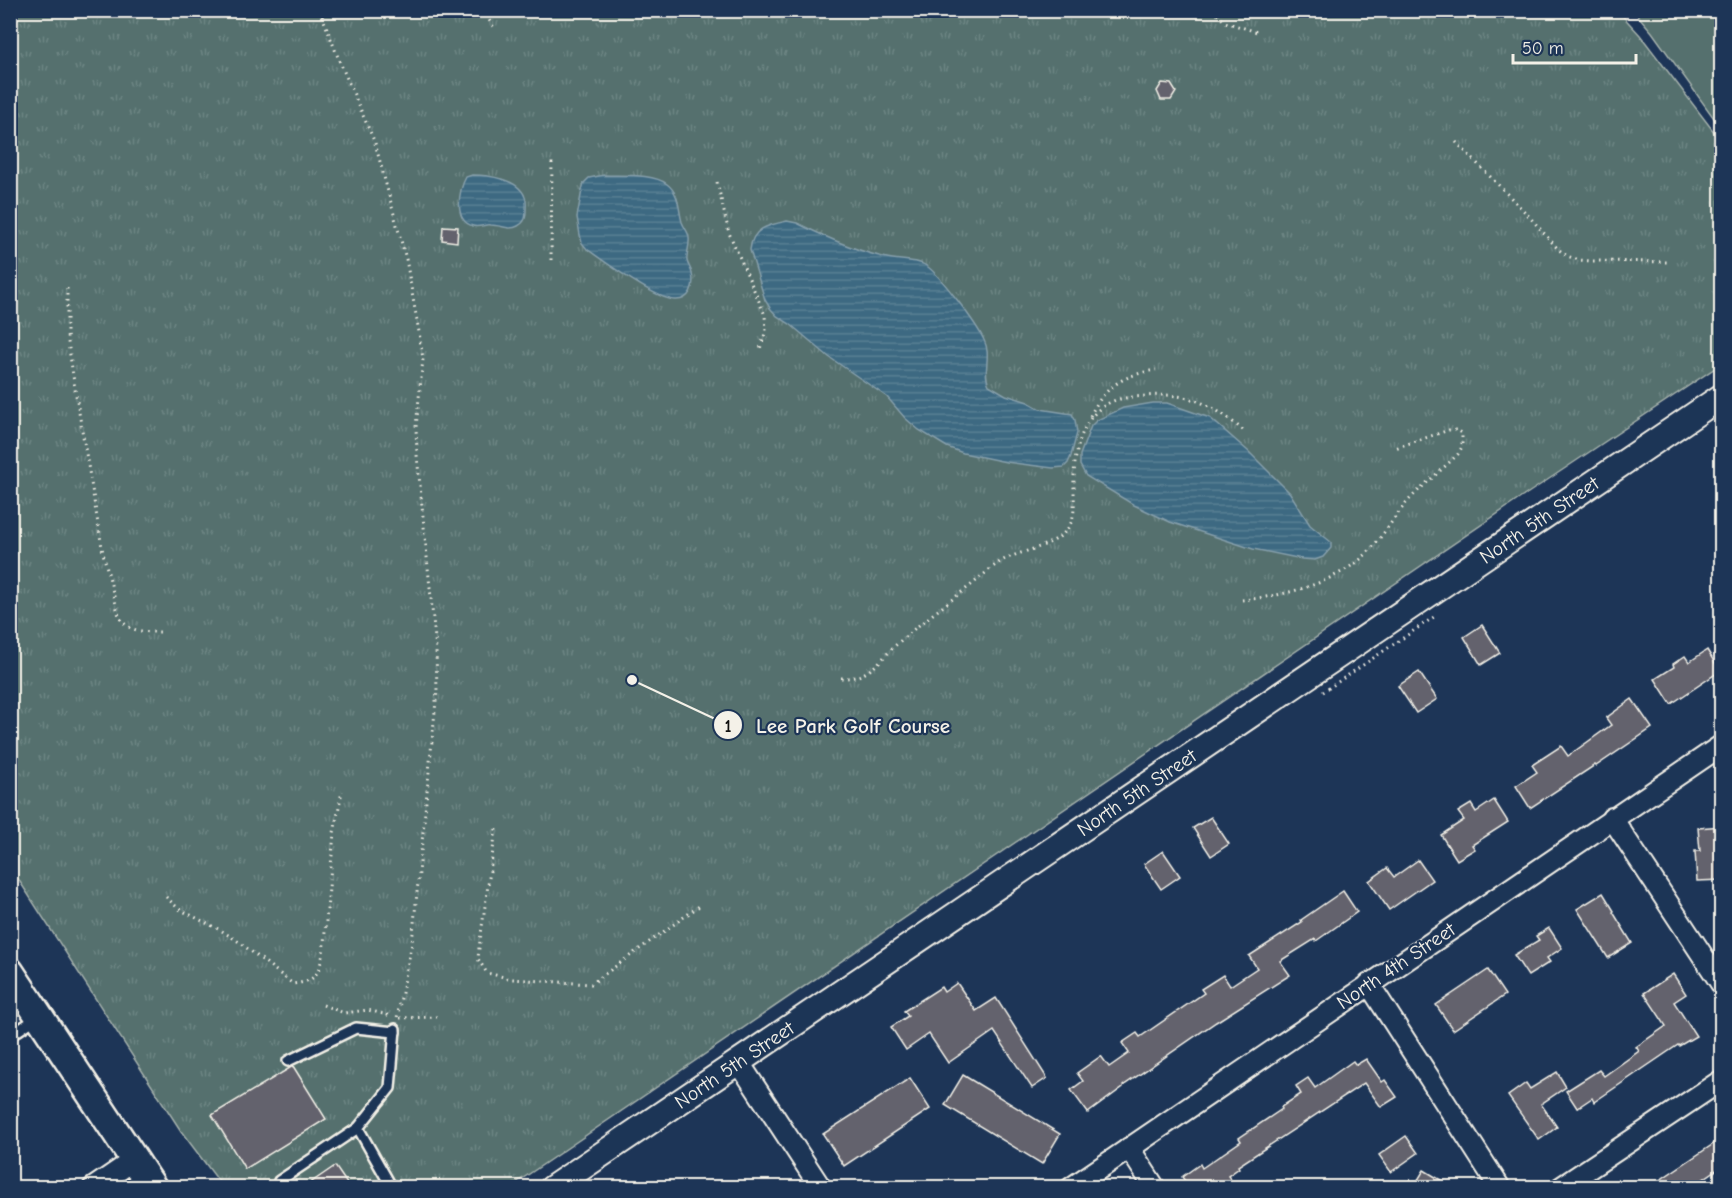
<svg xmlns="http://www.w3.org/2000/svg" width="1732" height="1198" viewBox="0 0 1732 1198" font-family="'Comic Neue',sans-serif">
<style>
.grass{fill:url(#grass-tufts);stroke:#a4b0ab;stroke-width:1.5}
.park{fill:#54706e;stroke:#a4b0ab;stroke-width:1.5}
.water{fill:url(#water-rules);stroke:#869fab;stroke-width:1.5}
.building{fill:#63626d;stroke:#f4f1e8;stroke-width:1.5}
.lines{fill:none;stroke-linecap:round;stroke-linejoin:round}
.service-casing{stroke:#f4f1e8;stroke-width:14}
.minor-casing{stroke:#f4f1e8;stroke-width:24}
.tertiary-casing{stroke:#f4f1e8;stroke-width:28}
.secondary-casing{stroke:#f4f1e8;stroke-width:32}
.path{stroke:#f4f1e8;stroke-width:3;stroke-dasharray:1.5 4.5;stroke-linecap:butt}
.service{stroke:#1d3557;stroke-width:9}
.minor{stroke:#1d3557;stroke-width:20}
.tertiary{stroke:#1d3557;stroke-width:24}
.secondary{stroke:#1d3557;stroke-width:27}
.labels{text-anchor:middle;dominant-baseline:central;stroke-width:4.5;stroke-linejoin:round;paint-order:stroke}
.street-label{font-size:20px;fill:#f4f1e8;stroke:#1d3557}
.leader{fill:none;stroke:#f4f1e8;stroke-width:2}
.callout-dot{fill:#f4f1e8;stroke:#1d3557;stroke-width:2}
.mark-label{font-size:18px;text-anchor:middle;font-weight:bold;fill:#111}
.callout-label{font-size:21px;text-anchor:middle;font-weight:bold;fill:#f4f1e8;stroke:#1d3557;stroke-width:4.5;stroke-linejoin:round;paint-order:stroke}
</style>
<defs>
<pattern id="grass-tufts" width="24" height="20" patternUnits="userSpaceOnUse" patternTransform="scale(1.5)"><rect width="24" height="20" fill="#54706e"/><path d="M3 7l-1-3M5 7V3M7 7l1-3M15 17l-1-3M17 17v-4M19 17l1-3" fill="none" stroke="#6d8583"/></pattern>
<pattern id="water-rules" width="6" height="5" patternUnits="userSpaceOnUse" patternTransform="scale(1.5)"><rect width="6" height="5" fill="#3d6982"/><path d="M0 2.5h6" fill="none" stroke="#5a7f94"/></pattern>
</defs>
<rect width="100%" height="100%" fill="#1d3557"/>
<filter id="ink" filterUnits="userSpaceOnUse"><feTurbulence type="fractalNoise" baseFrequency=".0167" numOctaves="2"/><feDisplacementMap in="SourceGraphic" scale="12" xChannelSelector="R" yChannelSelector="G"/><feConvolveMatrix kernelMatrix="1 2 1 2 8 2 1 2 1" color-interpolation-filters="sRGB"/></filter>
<g filter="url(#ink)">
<path class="grass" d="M11,11H1618L1640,35L1721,141V364L1528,493L510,1187H223L181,1131L11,868Z"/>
<path class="park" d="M1634,11H1721V128L1652,32Z"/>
<g class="water">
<path d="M472,175C488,175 519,179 525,197C527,201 526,206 526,210C526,218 525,222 518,226C509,231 501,225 491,225C485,224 479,228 473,226C453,221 459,190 466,177Z"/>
<path d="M604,175C622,176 653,173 667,184C680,194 678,208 682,222C684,228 689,232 689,238C690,246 686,254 687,261C688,266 692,270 692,274C695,286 690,301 675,300C655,299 605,262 587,249L582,243L580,235L577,217L582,190L584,183L589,178Z"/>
<path d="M787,221L797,223C825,237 856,251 887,258C900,261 917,259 928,267C942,278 976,323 984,340C992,356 982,372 989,385L1006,395L1028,402L1040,409L1072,414L1075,420L1077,433L1071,456L1068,463L1064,467L1053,468L1006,462L963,453L947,447L919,430L905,418L887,397L829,357L790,324L777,316L770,308L765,300L750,250C752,228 768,225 787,221Z"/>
<path d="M1153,403H1167L1210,418L1248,451L1290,493L1310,525L1331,542V548L1323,557L1315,560L1302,559L1253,549L1170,522L1134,505L1086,476L1080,465V455L1091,426L1097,420L1123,408Z"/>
</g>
<g class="building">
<path d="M1162,83L1171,84L1176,92L1171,100H1161L1157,91Z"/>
<path d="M443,226L458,227L457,242L442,240Z"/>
<path d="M1482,625L1500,653L1481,665L1464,637Z"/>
<path d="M1707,650L1720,671L1671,704L1655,679L1674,667L1673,664L1685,656L1689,662Z"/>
<path d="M1419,672L1437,699L1416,713L1398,686Z"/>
<path d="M1632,699L1652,728L1596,766L1595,765L1530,808L1516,786L1537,772L1532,765L1561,746L1568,756L1611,725L1606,718Z"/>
<path d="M1494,800L1508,822L1472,845L1475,849L1457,860L1441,835L1464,820L1458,812L1471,804L1476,812Z"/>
<path d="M1211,817L1229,844L1211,856L1193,828Z"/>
<path d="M1722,826V880L1697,881L1695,851H1700L1698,828Z"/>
<path d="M1163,851L1180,876L1161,889L1144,864Z"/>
<path d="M1418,860L1432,880L1389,910L1369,881L1387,868L1394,877Z"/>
<path d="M1343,891L1357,912L1316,941L1315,939L1280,961L1290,975L1216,1022L1123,1086V1087L1088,1113L1071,1090L1083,1081L1077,1073L1101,1056L1109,1067L1129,1053L1122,1043L1137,1033L1140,1037L1204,993L1201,989L1223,975L1230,986L1257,968L1249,956L1302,922L1301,920Z"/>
<path d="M1603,893L1614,911L1613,912L1632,943L1608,958L1577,909Z"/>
<path d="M1549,928L1562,948L1547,958L1550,962L1528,976L1514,955L1539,940L1536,936Z"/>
<path d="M1488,970L1505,995L1453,1030L1436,1005Z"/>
<path d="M1673,974L1686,994L1674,1002L1696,1036L1679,1046L1678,1045L1594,1102L1592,1098L1577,1108L1566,1091L1599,1070L1604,1076L1639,1051L1636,1047L1666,1026L1644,993Z"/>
<path d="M957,983L976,1011L996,998L1047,1078L1032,1088L994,1031L948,1063L929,1034L906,1050L891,1027L908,1016L904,1011L941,987L944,992Z"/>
<path d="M1366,1059L1382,1082L1385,1080L1397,1097L1381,1107L1364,1083L1238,1166L1239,1168L1228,1176L1232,1181L1223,1188H1190L1182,1177L1200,1164L1202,1168L1241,1141L1239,1138L1282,1109L1281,1107L1301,1094L1296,1086L1308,1078L1315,1088L1353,1061L1356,1065Z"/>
<path d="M293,1066L326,1119L245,1169L212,1115Z"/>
<path d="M1557,1072L1566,1087L1541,1104L1557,1127L1539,1140L1508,1096L1526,1083L1530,1089Z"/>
<path d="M963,1075L1060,1134L1042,1164L945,1105Z"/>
<path d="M910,1078L930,1109L844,1166L823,1134Z"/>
<path d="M1406,1136L1418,1153L1391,1172L1379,1155Z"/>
<path d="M1715,1143L1722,1152V1166L1699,1182L1702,1188H1648Z"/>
<path d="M335,1166L350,1188H303Z"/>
<path d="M1424,1170L1454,1188H1413Z"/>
</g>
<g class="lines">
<defs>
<g id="service">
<path d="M10,1036L38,1017"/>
<path d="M288,1061L356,1028L395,1032"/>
<path d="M358,1128L390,1088L395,1029"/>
<path d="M280,1188L279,1181L358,1128L392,1188"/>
</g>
<g id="minor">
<path d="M1612,818L1722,985"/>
<path d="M1369,984L1500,1188"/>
<path d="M738,1061L821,1188"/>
<path d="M1129,1148L1155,1188"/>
<path d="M93,1188L134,1160"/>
<path d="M1071,1188L1722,745"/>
<path d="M1560,1188L1722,1080"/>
</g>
<g id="tertiary">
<path id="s1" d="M552,1188L1722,396"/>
</g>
<path id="secondary" d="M10,972L153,1188"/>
</defs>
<use href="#service" class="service-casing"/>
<use href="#minor" class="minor-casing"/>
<use href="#tertiary" class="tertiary-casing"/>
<use href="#secondary" class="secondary-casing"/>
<g class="path">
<path d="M320,10L339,60L375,143L406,259L419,332L423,359L416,427L417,455L436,649L437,691L412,943L397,1018"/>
<path d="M483,10L494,28"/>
<path d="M1213,10L1225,22L1257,32"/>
<path d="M1456,142L1527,214L1558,249L1567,256L1579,260L1591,261L1671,262"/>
<path d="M717,182L729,233L765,315L766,331L760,349"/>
<path d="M551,260L552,158"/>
<path d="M67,288V335L75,389L103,553L119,616C127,633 147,632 164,632"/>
<path d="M1090,416C1105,386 1123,375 1156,370"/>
<path d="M1242,600C1283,596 1329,585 1362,558C1378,544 1393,518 1408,501C1423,485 1442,470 1458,454L1462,447V433L1457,430H1449L1395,448"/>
<path d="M841,678C849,678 855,678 863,674C877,667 886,654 897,644C921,622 949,602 975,582C983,575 991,568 1000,562C1021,549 1053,549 1068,528C1076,517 1074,502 1074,489C1073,458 1079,416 1111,402C1121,397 1135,397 1146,396C1189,391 1214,405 1245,432"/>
<path d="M1323,692L1437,615"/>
<path d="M496,829L479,948L478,959L487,973L512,979L591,984L702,904"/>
<path d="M166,897L179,909L222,931L239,942L293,984C316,981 318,975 323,954L334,833L342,791"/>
<path d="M323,1005L344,1013L368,1010L391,1016"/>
<path d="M400,1018L437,1017"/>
</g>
<use href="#service" class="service"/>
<use href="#minor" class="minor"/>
<use href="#tertiary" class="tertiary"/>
<use href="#secondary" class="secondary"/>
</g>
</g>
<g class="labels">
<g class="street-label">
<text stroke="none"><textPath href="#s1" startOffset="1192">North 5th Street</textPath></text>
<text stroke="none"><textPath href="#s1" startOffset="706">North 5th Street</textPath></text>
<text transform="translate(1396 966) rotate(-34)">North 4th Street</text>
<text stroke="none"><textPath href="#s1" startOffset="220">North 5th Street</textPath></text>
</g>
</g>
<path class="leader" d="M632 680L728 725"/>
<g class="callout-dot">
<circle cx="632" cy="680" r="6"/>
<circle cx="728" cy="725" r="15"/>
</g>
<g class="mark-label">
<text x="728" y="732">1</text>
</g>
<g class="callout-label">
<text x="853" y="733">Lee Park Golf Course</text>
</g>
<rect width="1732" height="1198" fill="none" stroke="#1d3557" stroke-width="36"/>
<rect x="18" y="18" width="1696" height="1162" fill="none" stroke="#f4f1e8" stroke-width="2" filter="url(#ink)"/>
<path d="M1513 54v9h123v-9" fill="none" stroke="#f4f1e8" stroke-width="3"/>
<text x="1522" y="54" font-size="18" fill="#f4f1e8" stroke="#1d3557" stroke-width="4.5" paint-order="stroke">50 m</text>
</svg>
